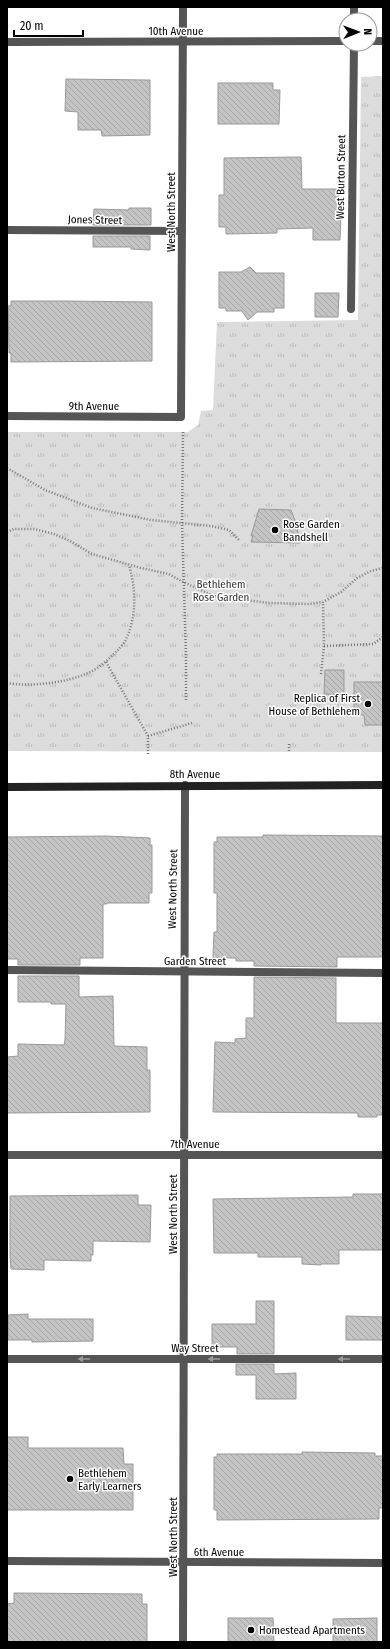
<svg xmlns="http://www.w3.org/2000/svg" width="390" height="1649" viewBox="0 0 390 1649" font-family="'Fira Sans Condensed',sans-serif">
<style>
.park{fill:url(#park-tufts)}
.building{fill:url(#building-back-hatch);stroke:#999}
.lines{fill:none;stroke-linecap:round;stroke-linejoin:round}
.path{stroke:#777;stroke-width:2.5;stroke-dasharray:1 2;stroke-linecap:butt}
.service{stroke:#555;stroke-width:8}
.minor{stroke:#555;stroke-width:8}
.secondary{stroke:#222;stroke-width:8}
.oneway{fill:#999}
.poi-dot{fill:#000;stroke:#fff;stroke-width:1.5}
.labels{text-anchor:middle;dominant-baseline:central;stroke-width:3;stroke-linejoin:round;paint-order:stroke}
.street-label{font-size:11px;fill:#000;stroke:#fff}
.poi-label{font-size:11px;fill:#000;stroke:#fff;text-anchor:start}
.park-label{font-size:11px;fill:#333;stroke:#fff}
</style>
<defs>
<pattern id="park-tufts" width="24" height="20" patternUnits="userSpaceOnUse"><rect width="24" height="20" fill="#dcdcdc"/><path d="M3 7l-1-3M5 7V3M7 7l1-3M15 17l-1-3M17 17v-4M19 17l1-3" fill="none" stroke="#bbb"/></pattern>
<pattern id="building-back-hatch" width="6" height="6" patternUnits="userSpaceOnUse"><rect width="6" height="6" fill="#c4c4c4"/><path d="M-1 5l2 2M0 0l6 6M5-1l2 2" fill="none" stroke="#a7a7a7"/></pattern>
</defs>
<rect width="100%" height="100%" fill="#fff"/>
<path class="park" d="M383,76V752L7,751V432H188L198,425L201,411L213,410L217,322L358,320L361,77Z"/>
<g class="building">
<path d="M66,79L150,80V135L102,136L101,130H78V112L65,111Z"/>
<path d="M218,83H273V90H280L279,124H218Z"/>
<path d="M301,157L302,189H338L339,215H341L340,240H313V228L277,229V233L226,234V227H219V195H224V158Z"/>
<path d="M129,208H151V225H93L94,209L129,210Z"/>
<path d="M93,236H150V250L131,249V247H93Z"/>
<path d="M250,267L256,273H284V308H274V312H257L248,320L242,311H226V308H219V272H241Z"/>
<path d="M315,293H339L338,317H315Z"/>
<path d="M11,301H65L152,302V361L11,362V353H9L8,306H11Z"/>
<path d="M259,509L291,510L296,523L300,543L251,542L253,536H251Z"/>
<path d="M325,670H344V695L324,694Z"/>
<path d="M354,682H383V725H365L364,715H354Z"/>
<path d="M263,835L383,836V957H337V967L254,966V961H236V958H213L214,932H217V893H214V842H217V837H263Z"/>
<path d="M106,836L150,838V845H152V893H149V903H107V904H103V958H80V965H18V959H7V837Z"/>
<path d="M18,976H79V997L113,996L114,1046L147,1047V1070H150V1112L7,1113V1057L18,1056V1044L64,1045L65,1040L66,1004H51V1002H18Z"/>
<path d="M254,977L336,978V1023H383V1115H377V1117H358V1113L213,1112L215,1042L235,1043V1039L246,1038V1018H254Z"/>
<path d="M353,1194H383V1250H339V1264H321V1265L302,1264V1257H258V1253H214L213,1199L353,1197Z"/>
<path d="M138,1195V1205H151L150,1242L93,1241V1255H91V1261L44,1260V1270L11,1269L10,1254V1196Z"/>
<path d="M256,1301H274V1354H237V1347H212V1324H256Z"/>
<path d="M28,1314V1319H93V1341L32,1342V1340H8V1315Z"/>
<path d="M346,1316L383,1317V1340H346Z"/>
<path d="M236,1364H274V1374L296,1373V1399H256V1375H236Z"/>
<path d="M7,1437H28V1448H123L124,1464H133V1510H7Z"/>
<path d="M302,1452L375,1453V1456H383V1508H379V1519L217,1520V1510H214V1457H217V1454H302Z"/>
<path d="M14,1593L142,1594V1604H147V1642H7V1604L14,1603Z"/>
<path d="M228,1618H273L274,1642H228Z"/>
<path d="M377,1618V1642H333V1619Z"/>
</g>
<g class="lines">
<g class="path">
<path d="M183,432L182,524L186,656V701"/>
<path d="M7,468L45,490L92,508L151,520L211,526L229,530L239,540"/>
<path d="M7,532L14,529H34L54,534L70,541L92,554L141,568L169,574L183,582L214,596L269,603L308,604L323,602L341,592L357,578L371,571L383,568"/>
<path d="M324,646L373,644L383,637"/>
<path d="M106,662L148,736V756"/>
<path d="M321,674L324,646L323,602"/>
<path d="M7,683C30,687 66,683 88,673C100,668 110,658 119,649C121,646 125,643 126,639C137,616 136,589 129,565"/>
<path d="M148,736L192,723"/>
<path d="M289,751V744"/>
</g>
<g class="service">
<path d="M354,7V20"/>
<path d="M7,230L182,231"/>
<path d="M351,309L354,44"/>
<path d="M7,970L383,973"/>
<path d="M7,1359H383"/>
</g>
<g class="minor">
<path d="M370,41H383"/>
<path d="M7,42L346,41"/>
<path d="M7,416L181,417L183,7"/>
<path d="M7,1155H383"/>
<path d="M7,1561L383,1563"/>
<path d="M183,1642C186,1356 182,1071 185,785"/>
</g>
<path class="secondary" d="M7,787L383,785"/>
</g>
<defs><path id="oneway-solid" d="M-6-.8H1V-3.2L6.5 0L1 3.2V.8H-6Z"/></defs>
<g class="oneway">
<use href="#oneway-solid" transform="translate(84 1359) rotate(180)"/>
<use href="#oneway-solid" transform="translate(214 1359) rotate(-180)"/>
<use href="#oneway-solid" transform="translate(344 1359) rotate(-180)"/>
</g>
<g class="poi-dot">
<circle cx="275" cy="530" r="4"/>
<circle cx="368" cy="704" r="4"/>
<circle cx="70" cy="1479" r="4"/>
<circle cx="251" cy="1630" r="4"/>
</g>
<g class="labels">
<g class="street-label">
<text x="176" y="31">10th Avenue</text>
<text transform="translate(341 177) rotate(-89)">West Burton Street</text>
<text transform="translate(171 212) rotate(-90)">West North Street</text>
<text transform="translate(95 220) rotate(1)">Jones Street</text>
<text x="94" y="406">9th Avenue</text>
<text x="195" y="774">8th Avenue</text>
<text transform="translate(173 889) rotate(-89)">West North Street</text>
<text x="195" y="961">Garden Street</text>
<text x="195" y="1144">7th Avenue</text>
<text transform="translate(173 1214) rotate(-90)">West North Street</text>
<text x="195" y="1348">Way Street</text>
<text transform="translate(173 1537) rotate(-90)">West North Street</text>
<text x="219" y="1552">6th Avenue</text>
</g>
<g class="poi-label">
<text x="283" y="524">Rose Garden<tspan x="283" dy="13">Bandshell</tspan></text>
<text x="360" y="698" text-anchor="end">Replica of First<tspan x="360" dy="13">House of Bethlehem</tspan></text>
<text x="78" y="1473">Bethlehem<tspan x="78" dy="13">Early Learners</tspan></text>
<text x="259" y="1630">Homestead Apartments</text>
</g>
<g class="park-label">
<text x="221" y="584">Bethlehem<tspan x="221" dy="13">Rose Garden</tspan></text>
</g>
</g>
<rect width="390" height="1649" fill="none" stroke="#000000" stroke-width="16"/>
<g transform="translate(358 32) rotate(89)"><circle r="19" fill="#ffffff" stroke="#999999"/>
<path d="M0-3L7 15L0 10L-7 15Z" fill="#000000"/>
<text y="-6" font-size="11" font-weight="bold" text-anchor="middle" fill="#000000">N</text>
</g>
<path d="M14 30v6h69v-6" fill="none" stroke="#000000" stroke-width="2"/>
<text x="20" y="30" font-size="12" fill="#000000" stroke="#ffffff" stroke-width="3" paint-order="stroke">20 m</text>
</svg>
